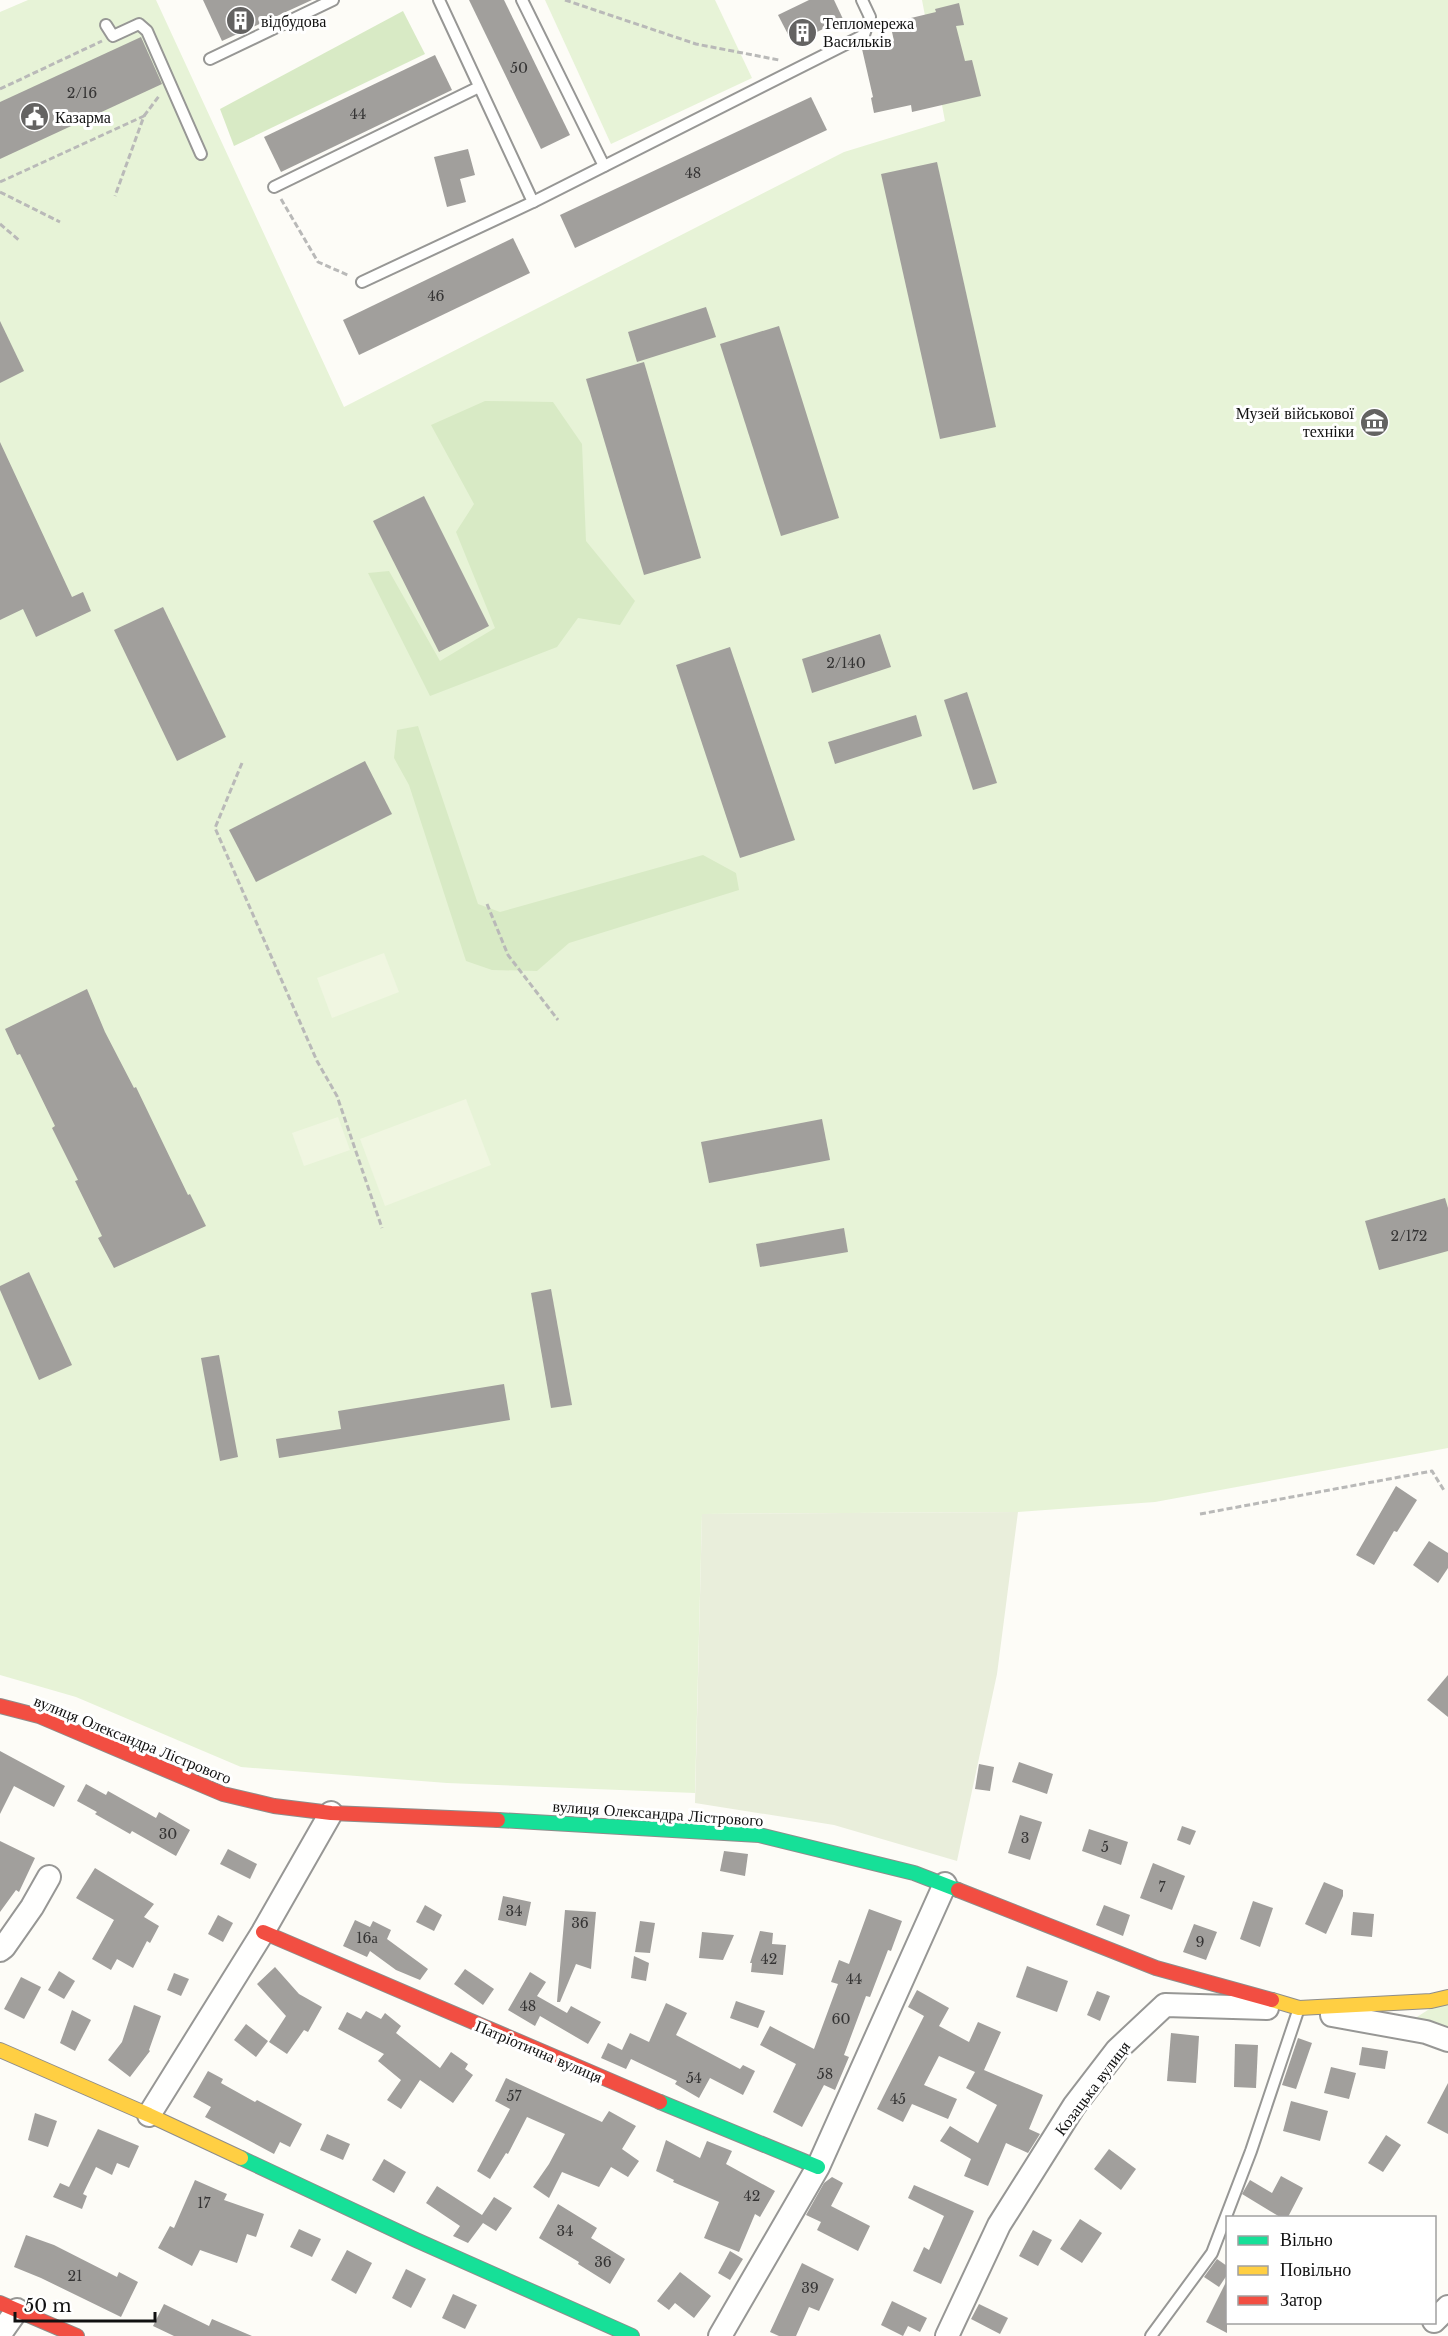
<svg xmlns="http://www.w3.org/2000/svg" width="1448" height="2336" viewBox="0 0 1448 2336" font-family="'Libre Baskerville',serif">
<style>
.green{fill:#e7f3d7}
.forest{fill:#d8eac5}
.cemetery{fill:#e9eedb}
.pitch{fill:#f0f6e1}
.building{fill:#a19f9c}
.lines{fill:none;stroke-linecap:round;stroke-linejoin:round}
.lane-casing{stroke:#979795;stroke-width:14}
.street-casing{stroke:#979795;stroke-width:26}
.fast-casing{stroke:#8e8d8b;stroke-width:16}
.slow-casing{stroke:#8e8d8b;stroke-width:16}
.jam-casing{stroke:#8e8d8b;stroke-width:16}
.path{stroke:#b9b9b8;stroke-width:3;stroke-dasharray:6 3;stroke-linecap:butt}
.lane{stroke:#fffffe;stroke-width:10}
.street{stroke:#fffffe;stroke-width:22}
.fast{stroke:#16e098;stroke-width:14}
.slow{stroke:#ffcf43;stroke-width:14}
.jam{stroke:#f24e42;stroke-width:14}
.labels{text-anchor:middle;dominant-baseline:central;stroke-width:6;stroke-linejoin:round;paint-order:stroke}
.number-label{font-size:14px;fill:#353434}
.poi-label{font-size:16px;fill:#111;stroke:#fff;text-anchor:start}
.street-label{font-size:16px;fill:#111;stroke:#fff}
</style>
<rect width="100%" height="100%" fill="#fdfcf7"/>
<g class="green">
<path d="M28,0H156L344,407L844,152L945,121L922,0H1448V1448L1155,1502L1018,1512L702,1514L695,1793L447,1783L241,1767L76,1697L0,1675V12Z"/>
<path d="M545,0H715L752,78L611,144Z"/>
<path d="M1448,1997V2040L1418,2023L1417,2017Z"/>
</g>
<g class="forest">
<path d="M403,11L425,54L234,146L220,109Z"/>
<path d="M485,401L553,402L582,444L586,541L635,601L620,625L578,618L557,647L430,696L368,573L389,571L440,661L495,628L456,532L474,504L431,425Z"/>
<path d="M418,726L478,904L500,912L703,855L736,873L739,890L569,943L537,971L492,970L466,961L409,785L394,758L397,730Z"/>
</g>
<path class="cemetery" d="M1018,1512L997,1674L957,1861L834,1825L695,1803L702,1514Z"/>
<g class="pitch">
<path d="M384,953L399,992L332,1018L317,978Z"/>
<path d="M466,1099L491,1165L385,1206L360,1139Z"/>
<path d="M338,1117L350,1150L304,1166L292,1133Z"/>
</g>
<g class="building">
<path d="M203,0H312L222,41Z"/>
<path d="M469,0H504L570,135L541,149Z"/>
<path d="M809,0H834L843,19L793,44L778,15Z"/>
<path d="M959,3L964,25L956,26L965,61L972,60L981,96L912,112L911,105L874,113L871,98L873,97L862,49L894,41L890,23L936,12L935,9Z"/>
<path d="M141,37L162,84L0,159V102Z"/>
<path d="M435,55L452,90L281,172L264,137Z"/>
<path d="M811,97L827,130L575,248L560,215Z"/>
<path d="M468,149L475,175L460,179L466,202L447,207L434,157Z"/>
<path d="M937,162L996,427L940,439L881,174Z"/>
<path d="M513,238L530,273L359,355L343,320Z"/>
<path d="M706,307L716,337L637,362L628,332Z"/>
<path d="M0,321L24,371L0,383Z"/>
<path d="M779,326L839,518L781,536L720,344Z"/>
<path d="M644,362L701,558L644,575L586,379Z"/>
<path d="M0,442L72,597L83,592L91,611L36,637L23,609L0,620Z"/>
<path d="M424,496L489,626L439,652L373,521Z"/>
<path d="M163,607L226,737L177,761L114,630Z"/>
<path d="M880,634L891,667L812,693L802,659Z"/>
<path d="M730,647L795,840L740,858L676,665Z"/>
<path d="M967,692L997,783L973,790L944,700Z"/>
<path d="M916,715L922,736L835,764L828,742Z"/>
<path d="M365,761L392,814L256,882L229,830Z"/>
<path d="M87,989L105,1032L134,1088L136,1087L188,1195L190,1194L206,1226L114,1268L98,1238L102,1236L75,1181L78,1180L52,1128L55,1126L20,1054L17,1055L5,1029Z"/>
<path d="M822,1119L830,1160L709,1183L701,1142Z"/>
<path d="M1445,1198L1448,1208V1251L1379,1270L1365,1221Z"/>
<path d="M844,1228L848,1252L760,1267L756,1244Z"/>
<path d="M29,1272L72,1365L39,1380L0,1290V1286Z"/>
<path d="M551,1289L572,1405L551,1408L531,1293Z"/>
<path d="M219,1355L238,1457L220,1461L201,1358Z"/>
<path d="M504,1384L510,1420L279,1458L276,1439L341,1429L338,1411Z"/>
<path d="M1396,1486L1417,1500L1397,1532L1394,1531L1374,1565L1356,1555Z"/>
<path d="M1429,1541L1448,1553V1568L1438,1583L1413,1565Z"/>
<path d="M1448,1675V1717L1427,1700Z"/>
<path d="M0,1751L65,1786L54,1807L14,1786L0,1814Z"/>
<path d="M1019,1762L1053,1774L1047,1794L1012,1782Z"/>
<path d="M979,1764L994,1767L990,1791L975,1789Z"/>
<path d="M86,1784L106,1795L108,1791L156,1818L159,1812L190,1830L176,1856L132,1831L130,1834L95,1814L97,1812L77,1801Z"/>
<path d="M1020,1815L1042,1822L1030,1860L1008,1853Z"/>
<path d="M1182,1826L1196,1831L1190,1845L1177,1840Z"/>
<path d="M1089,1829L1128,1842L1121,1865L1082,1851Z"/>
<path d="M0,1841L35,1858L19,1892L16,1890L0,1912Z"/>
<path d="M228,1849L257,1864L250,1879L220,1864Z"/>
<path d="M724,1851L748,1854L745,1876L720,1871Z"/>
<path d="M1153,1863L1185,1876L1172,1910L1140,1898Z"/>
<path d="M95,1868L154,1904L144,1917L159,1926L150,1943L147,1941L133,1968L117,1959L111,1970L92,1959L114,1920L76,1898Z"/>
<path d="M1324,1882L1343,1890V1896L1326,1934L1305,1924Z"/>
<path d="M503,1896L531,1902L526,1926L498,1920Z"/>
<path d="M1253,1901L1273,1908L1260,1947L1240,1939Z"/>
<path d="M425,1905L442,1915L434,1931L416,1922Z"/>
<path d="M1104,1905L1130,1915L1123,1936L1096,1925Z"/>
<path d="M869,1909L902,1921L891,1951L888,1950L870,1997L866,1996L844,2055L849,2057L835,2090L824,2085L802,2127L773,2112L796,2064L760,2045L770,2026L814,2049L838,1984L831,1982L839,1960L849,1964Z"/>
<path d="M565,1910L596,1912L591,1969L576,1964L560,2002H557Z"/>
<path d="M1353,1912L1374,1914L1372,1937L1351,1935Z"/>
<path d="M218,1915L233,1923L223,1942L208,1934Z"/>
<path d="M355,1920L370,1927L373,1921L391,1930L387,1939L428,1969L420,1980L396,1970L370,1951L367,1957L343,1946Z"/>
<path d="M640,1921L655,1923L650,1953L635,1952Z"/>
<path d="M1194,1924L1217,1932L1206,1960L1183,1952Z"/>
<path d="M760,1931L773,1933L772,1944L786,1945L783,1975L751,1972L752,1963H750Z"/>
<path d="M702,1932L734,1935L723,1960L699,1958Z"/>
<path d="M634,1956L649,1963L646,1981L631,1978Z"/>
<path d="M1027,1966L1068,1981L1057,2012L1016,1997Z"/>
<path d="M275,1967L299,1994L322,2007L308,2032L304,2030L287,2054L269,2042L286,2016L257,1984Z"/>
<path d="M465,1969L494,1989L483,2005L454,1984Z"/>
<path d="M59,1971L75,1981L64,1999L48,1990Z"/>
<path d="M530,1972L546,1982L537,1996L567,2013L571,2006L601,2022L588,2044L540,2016L535,2026L508,2010Z"/>
<path d="M174,1973L189,1979L181,1996L167,1990Z"/>
<path d="M21,1977L41,1987L24,2019L4,2009Z"/>
<path d="M917,1990L949,2008L939,2026L969,2042L978,2022L1001,2032L984,2070L1043,2095L1029,2129L1040,2134L1028,2153L1006,2143L988,2186L964,2176L971,2159L940,2141L950,2126L978,2143L997,2105L966,2088L975,2072L939,2056L924,2085L957,2099L948,2119L912,2104L903,2122L877,2109L924,2016L908,2007Z"/>
<path d="M1097,1991L1110,1996L1100,2021L1087,2015Z"/>
<path d="M736,2001L765,2011L758,2028L730,2018Z"/>
<path d="M666,2003L687,2013L676,2035L740,2069L743,2065L755,2071L743,2095L710,2078L699,2098L675,2084L677,2081L631,2059L626,2069L601,2058L608,2043L622,2050L630,2033L649,2042Z"/>
<path d="M134,2005L161,2016L149,2050L150,2051L130,2077L108,2060L122,2042Z"/>
<path d="M72,2010L91,2020L75,2051L60,2043Z"/>
<path d="M366,2011L381,2019L385,2013L401,2026L396,2033L440,2068L451,2052L468,2064L465,2069L473,2075L453,2103L420,2080L401,2109L387,2100L401,2080L378,2061L384,2054L338,2029L347,2012L361,2019Z"/>
<path d="M246,2024L268,2041L256,2057L234,2040Z"/>
<path d="M1171,2033L1199,2036L1196,2083L1167,2081Z"/>
<path d="M1298,2038L1312,2043L1296,2089L1282,2085Z"/>
<path d="M1235,2044L1258,2045L1256,2088L1234,2087Z"/>
<path d="M1362,2047L1388,2051L1385,2069L1359,2065Z"/>
<path d="M1331,2067L1356,2073L1349,2099L1324,2093Z"/>
<path d="M208,2071L223,2079L221,2083L255,2102L257,2100L302,2124L290,2147L280,2142L274,2154L205,2117L211,2107L193,2097Z"/>
<path d="M506,2078L602,2122L609,2111L636,2126L622,2149L639,2161L628,2177L611,2167L599,2187L562,2172L549,2198L533,2187L549,2164L565,2134L527,2117L508,2154L506,2153L490,2179L477,2171L510,2109L495,2101Z"/>
<path d="M1448,2083V2134L1427,2123Z"/>
<path d="M1291,2101L1328,2111L1320,2141L1283,2131Z"/>
<path d="M35,2113L57,2121L48,2147L28,2140Z"/>
<path d="M98,2129L139,2146L129,2168L117,2163L112,2175L96,2167L83,2194L87,2196L82,2209L53,2197L60,2183L69,2187Z"/>
<path d="M327,2134L350,2144L343,2160L320,2150Z"/>
<path d="M1386,2135L1401,2145L1383,2172L1368,2163Z"/>
<path d="M666,2140L700,2158L707,2141L732,2151L726,2164L775,2191L760,2217L755,2214L739,2252L704,2238L719,2202L673,2182L674,2180L656,2171Z"/>
<path d="M1109,2149L1136,2169L1121,2190L1094,2169Z"/>
<path d="M384,2159L406,2172L394,2193L372,2180Z"/>
<path d="M1281,2176L1303,2188L1288,2217H1280L1242,2194L1250,2180L1272,2193Z"/>
<path d="M832,2177L843,2183L831,2206L870,2226L858,2251L817,2230L821,2222L806,2215L824,2183Z"/>
<path d="M195,2180L227,2194L224,2200L264,2214L256,2237L247,2234L237,2263L200,2250L192,2266L158,2248L170,2226L174,2228Z"/>
<path d="M914,2185L974,2211L941,2284L913,2271L924,2247L929,2250L944,2216L908,2198Z"/>
<path d="M437,2186L482,2215L494,2197L512,2208L496,2231L483,2223L468,2243L453,2236L460,2226L426,2203Z"/>
<path d="M558,2204L597,2228L591,2238L625,2259L610,2284L578,2264L579,2262L539,2238Z"/>
<path d="M1080,2219L1102,2233L1082,2263L1060,2249Z"/>
<path d="M299,2229L321,2239L312,2257L290,2247Z"/>
<path d="M1033,2230L1052,2240L1038,2266L1019,2256Z"/>
<path d="M26,2235L54,2245L117,2277L119,2272L138,2282L121,2317L41,2278L14,2267Z"/>
<path d="M347,2250L372,2263L356,2294L331,2280Z"/>
<path d="M730,2251L743,2259L730,2280L718,2273Z"/>
<path d="M1217,2259L1227,2266V2275L1219,2287L1204,2277Z"/>
<path d="M802,2263L834,2279L819,2311L809,2307L796,2336H779L770,2332Z"/>
<path d="M406,2269L426,2279L411,2308L392,2298Z"/>
<path d="M680,2272L711,2296L694,2318L675,2303L669,2310L657,2301Z"/>
<path d="M1227,2280V2333L1206,2322Z"/>
<path d="M453,2294L477,2305L465,2329L442,2318Z"/>
<path d="M892,2301L927,2318L920,2332L908,2326L903,2336L881,2325Z"/>
<path d="M164,2304L209,2326L212,2319L252,2336H174L153,2326Z"/>
<path d="M979,2304L1008,2318L1000,2334L971,2319Z"/>
</g>
<g class="lines">
<defs>
<g id="lane">
<path d="M439,0L533,202L864,35L870,17L862,0"/>
<path d="M522,0L604,166"/>
<path d="M106,25L113,36L139,24L147,31L201,154"/>
<path d="M210,59L333,0"/>
<path d="M274,187L479,87"/>
<path d="M362,282L533,202"/>
<path d="M1151,2336L1212,2253L1251,2151L1298,2011"/>
</g>
<g id="street">
<path d="M0,1950L4,1947L32,1907L49,1877"/>
<path d="M1332,2015L1426,2032L1448,2040"/>
<path d="M149,2115L263,1932L331,1813"/>
<path d="M1434,2321L1448,2307"/>
<path d="M0,2334L17,2310"/>
<path d="M720,2336L818,2167L945,1884"/>
<path d="M947,2336L999,2225L1074,2106L1117,2050L1165,2005L1267,2008"/>
</g>
<g id="fast">
<path d="M498,1820L759,1835L914,1873L958,1890"/>
<path d="M660,2102L818,2167"/>
<path d="M241,2158L416,2240L632,2336"/>
</g>
<g id="slow">
<path d="M1272,2000L1299,2008L1431,2001L1448,1997"/>
<path d="M0,2050L149,2115L241,2158"/>
</g>
<g id="jam">
<path d="M0,1706L39,1716L223,1794L274,1806L331,1813L498,1820"/>
<path d="M958,1890L1156,1968L1272,2000"/>
<path d="M263,1932L660,2102"/>
<path d="M0,2303L77,2336"/>
</g>
</defs>
<use href="#lane" class="lane-casing"/>
<use href="#street" class="street-casing"/>
<use href="#fast" class="fast-casing"/>
<use href="#slow" class="slow-casing"/>
<use href="#jam" class="jam-casing"/>
<g class="path">
<path d="M565,0L696,44L779,60"/>
<path d="M0,89L102,41"/>
<path d="M144,116L159,96"/>
<path d="M0,182L144,116L115,196"/>
<path d="M0,192L60,222"/>
<path d="M281,199L318,262L350,276"/>
<path d="M0,224L20,241"/>
<path d="M242,763L215,828L317,1061L337,1096L382,1228"/>
<path d="M487,904L508,955L558,1020"/>
<path d="M1200,1514L1432,1471L1445,1492"/>
</g>
<use href="#lane" class="lane"/>
<use href="#street" class="street"/>
<use href="#fast" class="fast"/>
<use href="#slow" class="slow"/>
<use href="#jam" class="jam"/>
</g>
<defs>
<symbol id="building-disc" viewBox="-11 -11 22 22"><circle r="9.5" fill="#646362" stroke="#fff"/><path d="M-4-6H4V6H1V3H-1V6H-4ZM-2.5-4.3h1.7v1.8h-1.7ZM.8-4.3h1.7v1.8H.8ZM-2.5-1h1.7V.8h-1.7ZM.8-1h1.7V.8H.8Z" fill="#fff"/></symbol>
<symbol id="civic-disc" viewBox="-11 -11 22 22"><circle r="9.5" fill="#646362" stroke="#fff"/><path d="M-.6-6.5H3V-4.5H.6V-3L4-1V1h2V6H-6V1h2V-1L-.6-3ZM-1.2 2.5V6h2.4V2.5Z" fill="#fff"/></symbol>
<symbol id="museum-disc" viewBox="-11 -11 22 22"><circle r="9.5" fill="#646362" stroke="#fff"/><path d="M0-6L6-3V-2H-6V-3ZM-5-1h2V3h-2ZM-1-1h2V3h-2ZM3-1h2V3H3ZM-6 4H6V6H-6Z" fill="#fff"/></symbol>
</defs>
<g fill-rule="evenodd">
<use href="#building-disc" x="224" y="4" width="33" height="33"/>
<use href="#building-disc" x="786" y="16" width="33" height="33"/>
<use href="#civic-disc" x="18" y="100" width="33" height="33"/>
<use href="#museum-disc" x="1358" y="406" width="33" height="33"/>
</g>
<g class="labels">
<g class="number-label">
<text x="519" y="68">50</text>
<text x="82" y="93">2/16</text>
<text x="358" y="114">44</text>
<text x="693" y="173">48</text>
<text x="436" y="296">46</text>
<text x="846" y="663">2/140</text>
<text x="1409" y="1236">2/172</text>
<text x="168" y="1834">30</text>
<text x="1025" y="1838">3</text>
<text x="1105" y="1847">5</text>
<text x="1162" y="1887">7</text>
<text x="514" y="1911">34</text>
<text x="580" y="1923">36</text>
<text x="367" y="1938">16а</text>
<text x="1200" y="1942">9</text>
<text x="769" y="1959">42</text>
<text x="854" y="1979">44</text>
<text x="528" y="2006">48</text>
<text x="841" y="2019">60</text>
<text x="825" y="2074">58</text>
<text x="694" y="2078">54</text>
<text x="514" y="2096">57</text>
<text x="898" y="2099">45</text>
<text x="752" y="2196">42</text>
<text x="204" y="2203">17</text>
<text x="565" y="2231">34</text>
<text x="603" y="2262">36</text>
<text x="75" y="2276">21</text>
<text x="810" y="2288">39</text>
</g>
<g class="poi-label">
<text x="261" y="21">відбудова</text>
<text x="823" y="23">Тепломережа<tspan x="823" dy="18">Васильків</tspan></text>
<text x="55" y="117">Казарма</text>
<text x="1354" y="413" text-anchor="end">Музей військової<tspan x="1354" dy="18">техніки</tspan></text>
</g>
<g class="street-label">
<text transform="translate(133 1739) rotate(22)">вулиця Олександра Лістрового</text>
<text transform="translate(658 1813) rotate(4)">вулиця Олександра Лістрового</text>
<text transform="translate(539 2051) rotate(23)">Патріотична вулиця</text>
<text transform="translate(1092 2088) rotate(-53)">Козацька вулиця</text>
</g>
</g>
<rect x="1226" y="2216" width="210" height="108" fill="#ffffff" stroke="#a0a0a0" stroke-width="1.5"/>
<rect x="1238" y="2236" width="30" height="9" fill="#16e098" stroke="#a0a0a0" stroke-width="1.5"/>
<text x="1280" y="2246" font-size="18" fill="#111111">Вільно</text>
<rect x="1238" y="2266" width="30" height="9" fill="#ffcf43" stroke="#a0a0a0" stroke-width="1.5"/>
<text x="1280" y="2276" font-size="18" fill="#111111">Повільно</text>
<rect x="1238" y="2296" width="30" height="9" fill="#f24e42" stroke="#a0a0a0" stroke-width="1.5"/>
<text x="1280" y="2306" font-size="18" fill="#111111">Затор</text>
<path d="M15 2312v9h140v-9" fill="none" stroke="#111111" stroke-width="3"/>
<text x="24" y="2312" font-size="18" fill="#111111" stroke="#ffffff" stroke-width="4.5" paint-order="stroke">50 m</text>
</svg>
